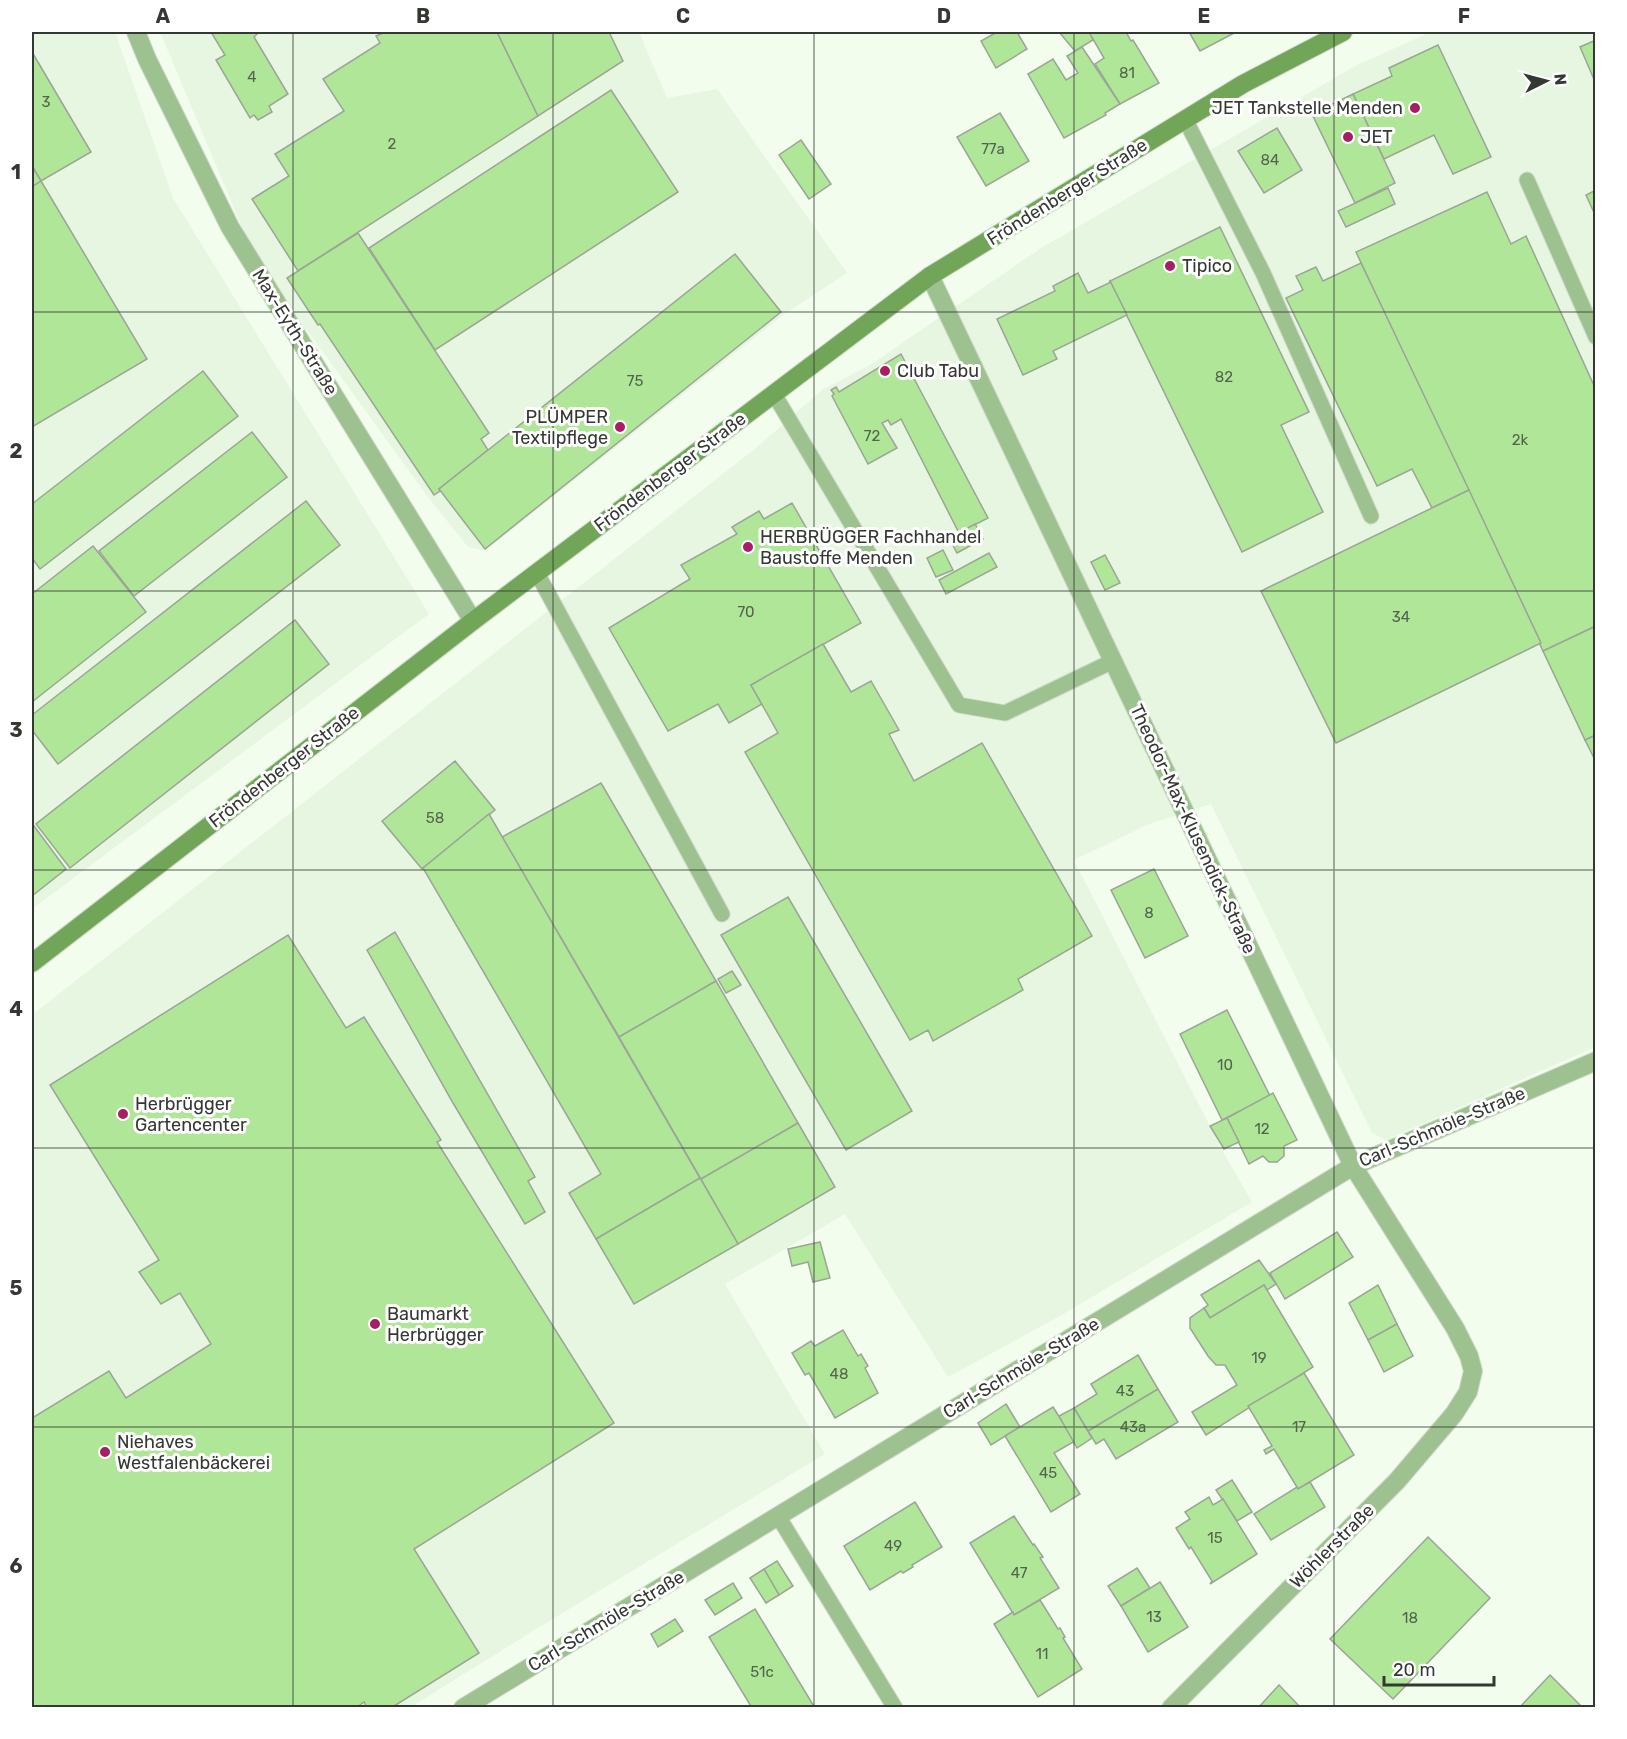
<svg xmlns="http://www.w3.org/2000/svg" width="1627" height="1739" viewBox="0 0 1627 1739" font-family="Rubik,sans-serif">
<style>
.built{fill:#e6f6e0}
.building{fill:#b0e698;stroke:#9ba597;stroke-width:1.5}
.lines{fill:none;stroke-linecap:round;stroke-linejoin:round}
.lane-casing{stroke:#d0dacc;stroke-width:17}
.street-casing{stroke:#d0dacc;stroke-width:20}
.secondary-casing{stroke:#d0dacc;stroke-width:20}
.lane{stroke:#9ec28f;stroke-width:15}
.street{stroke:#9ec28f;stroke-width:18}
.secondary{stroke:#71a659;stroke-width:18}
.grid{fill:none;stroke:#343832;stroke-width:1.5;stroke-opacity:0.55}
.poi-dot{fill:#a71e64;stroke:#fff;stroke-width:2}
.labels{text-anchor:middle;dominant-baseline:central;stroke-width:6;stroke-linejoin:round;paint-order:stroke}
.number-label{font-size:15px;fill:#53644c}
.poi-label{font-size:18px;fill:#343832;stroke:#fff;text-anchor:start}
.street-label{font-size:18px;fill:#343832;stroke:#fff}
.neatline{fill:none;stroke:#343832;stroke-width:2}
.grid-label{font-size:20px;text-anchor:middle;font-weight:bold;fill:#343832}
</style>
<rect width="100%" height="100%" fill="#f2fdee"/>
<g class="built">
<path d="M32,32H115L173,198L429,614L32,909Z"/>
<path d="M160,32H639L667,98L717,89L847,273L783,315L485,551L468,547L428,497L272,282L250,246Z"/>
<path d="M1431,32H1595V1047L1386,1140L1372,1133L1211,804L1149,824L1074,860L1222,1150L1252,1202L1060,1316L948,1377L845,1214L725,1284L825,1454L528,1634L411,1707L32,1708V1015L756,448L822,390L870,365L1041,248L1357,65Z"/>
</g>
<g class="building">
<path d="M211,32H259L254,37L288,94L269,106L272,112L258,120L254,115L250,118L216,60L225,55Z"/>
<path d="M386,32H497L538,116L298,271L252,199L289,176L275,154L344,111L323,79L380,43L376,36Z"/>
<path d="M497,32H609L623,61L538,116Z"/>
<path d="M997,32H1017L1027,49L996,68L981,41Z"/>
<path d="M1059,32H1090L1093,40L1075,51Z"/>
<path d="M1093,32H1126L1131,41L1133,40L1159,83L1120,104L1095,64L1104,58L1090,34Z"/>
<path d="M1189,32H1236L1200,51Z"/>
<path d="M1596,40V84L1580,47Z"/>
<path d="M1438,45L1491,157L1453,174L1434,135L1384,159L1353,94L1392,76L1389,68Z"/>
<path d="M1082,47L1120,104L1105,113L1106,115L1064,138L1028,74L1053,59L1066,80L1078,73L1067,56Z"/>
<path d="M32,52L91,152L41,181L32,166Z"/>
<path d="M611,90L678,192L435,350L369,248Z"/>
<path d="M1353,94L1395,183L1355,203L1312,114Z"/>
<path d="M1000,113L1029,161L986,186L957,137Z"/>
<path d="M1277,128L1302,170L1264,193L1238,151Z"/>
<path d="M801,140L831,184L809,199L779,155Z"/>
<path d="M32,166L41,181L32,187Z"/>
<path d="M41,181L147,359L32,427V187Z"/>
<path d="M1388,188L1395,204L1346,227L1338,211Z"/>
<path d="M1596,190V217L1586,195Z"/>
<path d="M1487,192L1511,244L1526,236L1596,390V626L1543,651L1356,252Z"/>
<path d="M1220,227L1309,412L1281,425L1323,512L1242,552L1110,281Z"/>
<path d="M358,233L489,433L481,439L488,450L439,489L440,491L434,495L320,324L318,325L287,278Z"/>
<path d="M735,254L781,312L485,549L439,489Z"/>
<path d="M1361,263L1469,490L1432,508L1412,469L1377,486L1286,298L1303,290L1296,276L1316,267L1323,281Z"/>
<path d="M1078,273L1088,293L1109,283L1110,281L1127,315L1053,351L1057,359L1023,375L997,319L1055,291L1053,286Z"/>
<path d="M901,354L988,518L959,533L901,419L891,425L888,420L882,423L897,448L868,464L832,396L834,394L831,390L836,387L839,392Z"/>
<path d="M203,371L238,416L40,569L32,558V504Z"/>
<path d="M252,432L287,477L134,596L99,551Z"/>
<path d="M1469,490L1541,643L1336,743L1261,591Z"/>
<path d="M306,501L340,545L58,764L32,730V715Z"/>
<path d="M792,503L861,623L751,685L762,704L729,723L718,704L668,731L609,628L690,579L681,565L737,534L732,527L759,511L764,519Z"/>
<path d="M975,524L983,539L957,553L949,538Z"/>
<path d="M93,546L146,612L32,702V594Z"/>
<path d="M943,550L953,570L936,577L927,558Z"/>
<path d="M989,553L997,567L946,594L939,580Z"/>
<path d="M1105,555L1120,583L1105,590L1091,562Z"/>
<path d="M295,620L329,664L70,868L36,824Z"/>
<path d="M1596,626V735L1585,740L1543,651Z"/>
<path d="M823,644L851,692L871,681L899,730L889,734L914,781L982,743L1092,936L1018,979L1023,990L933,1041L928,1030L910,1040L745,752L778,733L751,685Z"/>
<path d="M1596,735V762L1585,740Z"/>
<path d="M455,761L495,810L422,869L382,821Z"/>
<path d="M601,783L716,981L619,1037L502,837Z"/>
<path d="M489,814L700,1178L596,1239L569,1193L601,1174L423,868Z"/>
<path d="M34,826L66,869L32,896V828Z"/>
<path d="M1154,869L1188,936L1145,958L1111,890Z"/>
<path d="M788,897L912,1111L846,1150L721,935Z"/>
<path d="M395,932L535,1177L528,1181L545,1212L525,1224L453,1103L367,950Z"/>
<path d="M288,935L346,1028L364,1017L441,1140L437,1142L614,1423L414,1549L479,1653L391,1708H367L364,1702L356,1708H32V1413L34,1417L109,1371L126,1398L211,1344L180,1293L161,1304L139,1272L159,1260L50,1085Z"/>
<path d="M732,971L741,985L726,993L718,979Z"/>
<path d="M716,981L798,1123L701,1179L619,1037Z"/>
<path d="M1227,1010L1270,1096L1222,1120L1180,1034Z"/>
<path d="M1273,1093L1297,1140L1284,1146V1156L1277,1162H1269L1263,1156L1249,1164L1227,1118Z"/>
<path d="M1227,1118L1239,1142L1224,1149L1210,1126Z"/>
<path d="M798,1123L835,1187L738,1244L701,1179Z"/>
<path d="M700,1178L738,1244L634,1304L596,1239Z"/>
<path d="M1337,1232L1353,1257L1285,1299L1270,1273Z"/>
<path d="M820,1242L830,1278L813,1282L808,1262L792,1266L788,1249Z"/>
<path d="M1259,1260L1276,1284L1267,1290L1264,1285L1210,1318L1204,1308L1208,1305L1201,1295Z"/>
<path d="M1264,1285L1313,1367L1206,1435L1192,1412L1237,1385L1225,1365H1216L1208,1356L1190,1328V1318L1204,1308L1210,1318Z"/>
<path d="M1378,1285L1397,1324L1368,1340L1349,1303Z"/>
<path d="M1397,1324L1413,1356L1384,1372L1368,1340Z"/>
<path d="M843,1330L858,1356L861,1354L868,1366L865,1368L878,1393L835,1418L809,1373L805,1375L792,1353L811,1341L815,1346Z"/>
<path d="M1138,1355L1158,1389L1088,1431L1074,1408L1097,1394L1091,1384Z"/>
<path d="M1304,1373L1354,1455L1298,1489L1274,1449L1266,1454L1264,1450L1272,1446L1248,1406Z"/>
<path d="M1158,1389L1178,1422L1116,1459L1104,1439L1096,1444L1088,1431Z"/>
<path d="M1006,1404L1020,1427L991,1445L978,1423Z"/>
<path d="M1053,1407L1075,1441L1054,1453L1080,1494L1051,1512L1005,1436Z"/>
<path d="M1074,1408L1092,1438L1077,1448L1059,1416Z"/>
<path d="M1232,1480L1252,1512L1237,1521L1216,1490Z"/>
<path d="M1310,1482L1325,1507L1271,1540L1254,1514L1297,1487L1298,1489Z"/>
<path d="M1209,1497L1213,1505L1223,1499L1257,1554L1210,1584L1212,1581L1191,1547L1189,1549L1176,1528L1190,1519L1185,1512Z"/>
<path d="M915,1502L942,1547L912,1565L913,1567L903,1573L901,1571L870,1590L844,1546Z"/>
<path d="M1014,1516L1033,1545L1034,1544L1043,1557L1040,1558L1059,1588L1014,1615L970,1543Z"/>
<path d="M1428,1537L1490,1598L1393,1699L1330,1639Z"/>
<path d="M777,1561L793,1586L779,1595L764,1569Z"/>
<path d="M1137,1568L1150,1588L1121,1606L1108,1586Z"/>
<path d="M764,1569L779,1595L766,1603L750,1578Z"/>
<path d="M1160,1582L1188,1627L1148,1652L1121,1606Z"/>
<path d="M733,1583L742,1598L715,1615L705,1600Z"/>
<path d="M1040,1600L1058,1629L1060,1628L1065,1637L1063,1638L1082,1669L1038,1697L994,1624L1013,1612L1014,1615Z"/>
<path d="M755,1609L815,1708H752L709,1637Z"/>
<path d="M675,1619L683,1631L658,1647L651,1634Z"/>
<path d="M1550,1675L1583,1708H1519Z"/>
<path d="M1279,1685L1301,1708H1258Z"/>
</g>
<g class="lines">
<defs>
<g id="lane">
<path d="M1185,119L1263,273L1371,516"/>
<path d="M1527,180L1596,337"/>
<path d="M774,394L959,705L1005,713L1113,661"/>
<path d="M537,573L722,914"/>
<path d="M778,1516L895,1708"/>
</g>
<g id="street">
<path d="M136,32L147,59L230,227L473,621"/>
<path d="M930,276L1353,1166L1455,1328L1469,1356L1473,1371L1468,1392L1454,1414L1397,1481L1171,1708"/>
<path d="M463,1708L1353,1166L1596,1061"/>
</g>
<path id="secondary" d="M32,963L473,621L930,276L1243,84L1343,32"/>
</defs>
<use href="#lane" class="lane-casing"/>
<use href="#street" class="street-casing"/>
<use href="#secondary" class="secondary-casing"/>
<use href="#lane" class="lane"/>
<use href="#street" class="street"/>
<use href="#secondary" class="secondary"/>
</g>
<path class="grid" d="M293,32V1708M553,32V1708M814,32V1708M1074,32V1708M1334,32V1708M32,312H1596M32,591H1596M32,870H1596M32,1148H1596M32,1427H1596"/>
<g class="poi-dot">
<circle cx="1415" cy="108" r="6"/>
<circle cx="1348" cy="137" r="6"/>
<circle cx="1170" cy="266" r="6"/>
<circle cx="885" cy="371" r="6"/>
<circle cx="620" cy="427" r="6"/>
<circle cx="748" cy="547" r="6"/>
<circle cx="123" cy="1114" r="6"/>
<circle cx="375" cy="1324" r="6"/>
<circle cx="105" cy="1452" r="6"/>
</g>
<g class="labels">
<g class="number-label">
<text x="1127" y="73">81</text>
<text x="252" y="77">4</text>
<text x="46" y="102">3</text>
<text x="392" y="144">2</text>
<text x="993" y="149">77a</text>
<text x="1270" y="160">84</text>
<text x="1224" y="377">82</text>
<text x="635" y="381">75</text>
<text x="872" y="436">72</text>
<text x="1520" y="440">2k</text>
<text x="746" y="612">70</text>
<text x="1401" y="617">34</text>
<text x="435" y="818">58</text>
<text x="1149" y="913">8</text>
<text x="1225" y="1065">10</text>
<text x="1262" y="1129">12</text>
<text x="1259" y="1358">19</text>
<text x="839" y="1374">48</text>
<text x="1125" y="1391">43</text>
<text x="1133" y="1427">43a</text>
<text x="1299" y="1427">17</text>
<text x="1048" y="1473">45</text>
<text x="1215" y="1538">15</text>
<text x="893" y="1546">49</text>
<text x="1019" y="1573">47</text>
<text x="1154" y="1617">13</text>
<text x="1410" y="1618">18</text>
<text x="1042" y="1654">11</text>
<text x="762" y="1672">51c</text>
</g>
<g class="poi-label">
<text x="1403" y="108" text-anchor="end">JET Tankstelle Menden</text>
<text x="1360" y="137">JET</text>
<text x="1182" y="266">Tipico</text>
<text x="897" y="371">Club Tabu</text>
<text x="608" y="417" text-anchor="end">PLÜMPER<tspan x="608" dy="21">Textilpflege</tspan></text>
<text x="760" y="537">HERBRÜGGER Fachhandel<tspan x="760" dy="21">Baustoffe Menden</tspan></text>
<text x="135" y="1104">Herbrügger<tspan x="135" dy="21">Gartencenter</tspan></text>
<text x="387" y="1314">Baumarkt<tspan x="387" dy="21">Herbrügger</tspan></text>
<text x="117" y="1442">Niehaves<tspan x="117" dy="21">Westfalenbäckerei</tspan></text>
</g>
<g class="street-label">
<text transform="translate(1067 192) rotate(-32)">Fröndenberger Straße</text>
<text transform="translate(295 332) rotate(58)">Max-Eyth-Straße</text>
<text transform="translate(670 472) rotate(-37)">Fröndenberger Straße</text>
<text transform="translate(284 767) rotate(-38)">Fröndenberger Straße</text>
<text transform="translate(1193 829) rotate(65)">Theodor-Max-Klusendick-Straße</text>
<text transform="translate(1442 1127) rotate(-23)">Carl-Schmöle-Straße</text>
<text transform="translate(1021 1368) rotate(-31)">Carl-Schmöle-Straße</text>
<text transform="translate(1332 1546) rotate(-45)">Wöhlerstraße</text>
<text transform="translate(606 1621) rotate(-31)">Carl-Schmöle-Straße</text>
</g>
</g>
<rect width="1627" height="1739" fill="none" stroke="#ffffff" stroke-width="66"/>
<g transform="translate(1546 81) rotate(84)" stroke="#ffffff" stroke-width="4.5" paint-order="stroke">
<path d="M0-4.5L10 22L0 15L-10 22Z" fill="#343832"/>
<text y="-9" font-size="16" font-weight="bold" text-anchor="middle" fill="#343832">N</text>
</g>
<path d="M1384 1676v9h110v-9" fill="none" stroke="#343832" stroke-width="3"/>
<text x="1393" y="1676" font-size="18" fill="#343832" stroke="#ffffff" stroke-width="4.5" paint-order="stroke">20 m</text>
<rect x="33" y="33" width="1561" height="1673" class="neatline"/>
<g class="grid-label">
<text x="163" y="23">A</text>
<text x="423" y="23">B</text>
<text x="683" y="23">C</text>
<text x="944" y="23">D</text>
<text x="1204" y="23">E</text>
<text x="1464" y="23">F</text>
<text x="16" y="179">1</text>
<text x="16" y="458">2</text>
<text x="16" y="737">3</text>
<text x="16" y="1016">4</text>
<text x="16" y="1295">5</text>
<text x="16" y="1573">6</text>
</g>
</svg>
